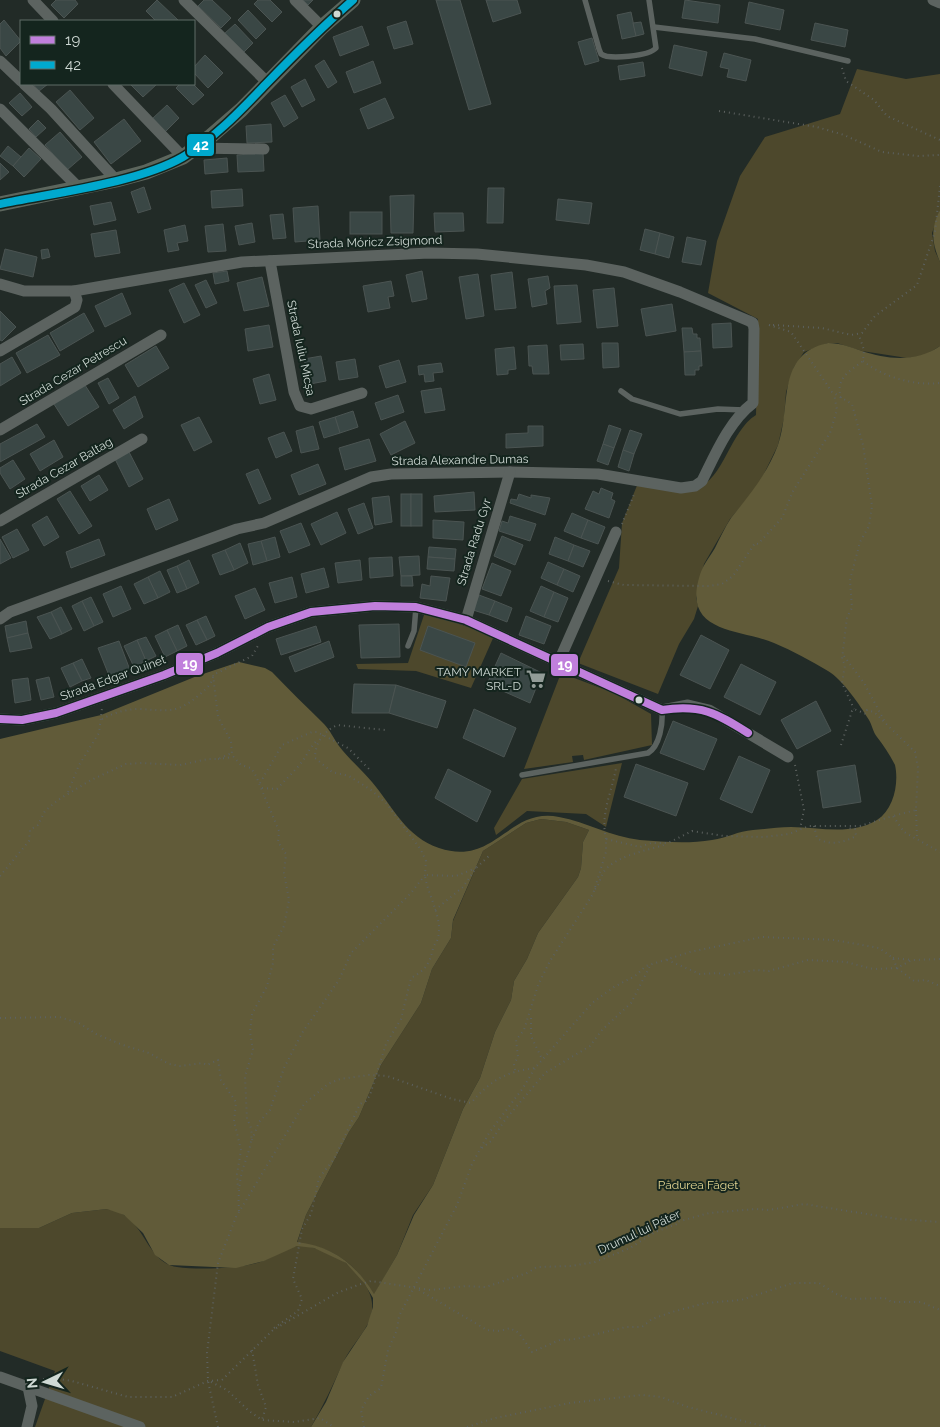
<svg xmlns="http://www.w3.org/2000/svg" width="940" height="1427" viewBox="0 0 940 1427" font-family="Raleway,sans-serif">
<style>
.green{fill:#4d482c}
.forest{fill:#615b39;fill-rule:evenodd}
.building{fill:#3a4745;stroke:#4b5452}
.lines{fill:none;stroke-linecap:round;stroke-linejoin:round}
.path{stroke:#5c615f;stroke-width:2;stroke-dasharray:1 4;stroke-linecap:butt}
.lane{stroke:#5c6360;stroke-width:5.5}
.street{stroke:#5c6360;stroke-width:11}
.secondary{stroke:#5d665d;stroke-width:15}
.bus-1-casing{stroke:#14251e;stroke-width:11}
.bus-2-casing{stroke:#14251e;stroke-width:11}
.bus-1{stroke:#c07fdc;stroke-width:8}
.bus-2{stroke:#00a9ce;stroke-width:8}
.bus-dot{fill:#cfd9d4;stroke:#14251e;stroke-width:2}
.labels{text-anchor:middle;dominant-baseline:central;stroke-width:4;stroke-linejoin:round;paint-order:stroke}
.street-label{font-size:12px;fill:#cfd9d4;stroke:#14251e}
.poi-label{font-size:12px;fill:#cfd9d4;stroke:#14251e;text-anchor:end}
.park-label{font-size:12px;fill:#e4d693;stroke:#14251e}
.line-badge{stroke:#14251e;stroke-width:2}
.badge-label{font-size:14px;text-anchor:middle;font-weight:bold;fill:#fff}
</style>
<rect width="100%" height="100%" fill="#222b27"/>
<g class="green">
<path d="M857,69L906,79L940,74V210L932,233L935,251L940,262V346L924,356L907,358L862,351L837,343H828L804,352L794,367L786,392L784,418L778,445L758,486L730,519L704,564L696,598L698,606L694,619L679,644L658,694L578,663L619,568L622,523L638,483C648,484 688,492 696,489C724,479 730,431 756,415L758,319L708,293L717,241L740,176L765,137L840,114Z"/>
<path d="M425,612L494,636L471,688L416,671L358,669L356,664L408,663Z"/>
<path d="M561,673L614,693L651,714L652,745L584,760L583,755L572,756L573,762L524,769Z"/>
<path d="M622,763L606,827L586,814L527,811L496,835L494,828L522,779Z"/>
<path d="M541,819L566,822L589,830L583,842L581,868L578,877L538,933L527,959L514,981L511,1000L495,1032L480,1078L463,1109L433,1185L413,1215L397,1255L374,1295C355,1263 334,1247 297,1243L306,1215L349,1132L359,1117L381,1065L421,1003L432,969L451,938L453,921L483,851L526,823Z"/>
<path d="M107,1209C146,1214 144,1262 177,1267C198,1270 243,1269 263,1261C274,1257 285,1248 297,1246C311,1244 331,1254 343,1261C352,1267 361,1277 366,1286C385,1319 356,1335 343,1363C333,1385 323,1406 311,1427H35L55,1371L0,1351V1228H39L72,1213Z"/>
</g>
<g class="forest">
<path d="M940,210V262C932,243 930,229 940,210Z"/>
<path d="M828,343C841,343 850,347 862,351C888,360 917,362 940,346V1427H311L326,1402L343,1362L367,1326L373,1307V1298L364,1283L346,1263L314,1248L297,1246L264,1261L236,1268L169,1265L155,1255L143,1233L124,1215L107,1209L72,1213L39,1228H0V739L101,715L197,676L239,662L265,668L272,672C289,690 307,707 324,724C330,730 334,739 339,746C349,759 362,770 372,782C393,807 406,837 439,848C495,867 508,807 559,817C587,822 611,837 640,840C663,842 689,844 712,840C727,838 738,831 753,830C765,829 778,827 791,827C819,827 851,836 877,820C894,809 899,783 895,765C890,755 884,746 877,737C873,732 872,725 869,720C860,705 842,679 828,671C811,661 793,651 774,643C741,629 683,634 699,578C702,566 709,558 715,548C720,538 725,527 731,518C750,494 767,474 778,445C792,407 775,354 828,343ZM541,819L566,822L589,830L583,842L581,868L578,877L538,933L527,959L514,981L511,1000L495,1032L480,1078L463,1109L433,1185L414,1215L397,1255L374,1294C356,1264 332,1246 297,1242L306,1215L349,1132L359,1117L381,1065L421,1003L432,969L451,938L453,920L483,851L526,823Z"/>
</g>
<g class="building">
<path d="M56,0H75L78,4L64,18L51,5Z"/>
<path d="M157,0L178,20L177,21H156L146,11Z"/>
<path d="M204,0H212L231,18L221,28L198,6Z"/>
<path d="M258,0H270L282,12L272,22L254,4Z"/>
<path d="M303,0H313L308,5Z"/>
<path d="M436,0H460L491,104L469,110Z"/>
<path d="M486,0H517L521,13L493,22Z"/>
<path d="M685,0L720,5L718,23L682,18Z"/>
<path d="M749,2L784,10L780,30L745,23Z"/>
<path d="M248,10L266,29L256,39L238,20Z"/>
<path d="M631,12L636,36L622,39L617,15Z"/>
<path d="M4,20L21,41L6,56L0,48V24Z"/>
<path d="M406,21L413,44L394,49L387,27Z"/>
<path d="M641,22L644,34L636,36L633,23Z"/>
<path d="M815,23L848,30L845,47L811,40Z"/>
<path d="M235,24L253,43L243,53L224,34Z"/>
<path d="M362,26L369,45L340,56L333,37Z"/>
<path d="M592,38L599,61L585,65L578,42Z"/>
<path d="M674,45L707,52L702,76L669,68Z"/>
<path d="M724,53L751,60L746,81L727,77L729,69L720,67Z"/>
<path d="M205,55L223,73L208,88L194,73V67Z"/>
<path d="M324,60L337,82L328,88L315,66Z"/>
<path d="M373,61L381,83L354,93L346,72Z"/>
<path d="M643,62L645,76L620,80L618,66Z"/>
<path d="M305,79L315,100L302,107L291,87Z"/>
<path d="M33,84H48L39,91Z"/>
<path d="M130,84H157L143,97Z"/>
<path d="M180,84H193L204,95L193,105L176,88Z"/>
<path d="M70,90L94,118L80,130L56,102Z"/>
<path d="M20,93L32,107L22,116L9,103Z"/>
<path d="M285,95L298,118L284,127L271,103Z"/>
<path d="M385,98L394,118L368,129L360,109Z"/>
<path d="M167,105L179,118L165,132L152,119Z"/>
<path d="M124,119L141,141L111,164L94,142Z"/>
<path d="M38,120L46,128L36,137L29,129Z"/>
<path d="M271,124L272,142L247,143L246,126Z"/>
<path d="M60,132L82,157L67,170L45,145Z"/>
<path d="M8,146L21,157L13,166L0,156Z"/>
<path d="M29,148L41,159L24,177L13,166Z"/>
<path d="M263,153L264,171L238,172L237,155Z"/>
<path d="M227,158L228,172L205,174L204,160Z"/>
<path d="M0,163L9,172L0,180Z"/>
<path d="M144,187L151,209L138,213L131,192Z"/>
<path d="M488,188H504L503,223H487Z"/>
<path d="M242,189L243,206L212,208L211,191Z"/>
<path d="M414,195L413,233H391L390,196Z"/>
<path d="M558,199L592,203L589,224L556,220Z"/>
<path d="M111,202L116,220L94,225L90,206Z"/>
<path d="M318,206L320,240L295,242L293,208Z"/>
<rect x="350" y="212" width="32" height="22"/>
<path d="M434,213H463L464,231L435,232Z"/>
<path d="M283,214L286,238L273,239L270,215Z"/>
<path d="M252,223L255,242L239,245L235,226Z"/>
<path d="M223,224L226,251L208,252L205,226Z"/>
<path d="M185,225L188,241L177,243L179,250L168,252L164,230Z"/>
<path d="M645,229L660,233L655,254L640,250Z"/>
<path d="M116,230L120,253L95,257L91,234Z"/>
<path d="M660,233L674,237L669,258L655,254Z"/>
<path d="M687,237L706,241L701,265L682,262Z"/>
<path d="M5,249L37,257L33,277L0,269Z"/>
<path d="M48,249L50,257L42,259L41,250Z"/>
<path d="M227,271L229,281L215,284L213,273Z"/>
<path d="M422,271L427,299L412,302L406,275Z"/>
<path d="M512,272L516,308L495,310L491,275Z"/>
<path d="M478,274L484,316L466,319L459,277Z"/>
<path d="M548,276L550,288L545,291L547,304L532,307L528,279Z"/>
<path d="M262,277L269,306L244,311L237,283Z"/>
<path d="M206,280L217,303L206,308L195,285Z"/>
<path d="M391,281L394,296L388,297L390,308L368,312L363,286Z"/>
<path d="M184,283L200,315L184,323L169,290Z"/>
<path d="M577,285L581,322L557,324L554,286Z"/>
<path d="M614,288L618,326L597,328L593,290Z"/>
<path d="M122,293L131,314L105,327L95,306Z"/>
<path d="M672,304L676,331L646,336L641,309Z"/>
<path d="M0,311L16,327L2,341L0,340Z"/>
<path d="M84,313L94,331L60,351L50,333Z"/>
<path d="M731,323L732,347L713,348L712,324Z"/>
<path d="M269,325L273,347L248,351L245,329Z"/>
<path d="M682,328H692L693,334H697V338H700L701,351L684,352Z"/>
<path d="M48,335L60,355L27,373L16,353Z"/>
<path d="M602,343H618L619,367L603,368Z"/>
<path d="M583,344L584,359L561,360L560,345Z"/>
<path d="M547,345L549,374H533L532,366H529L528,346Z"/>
<path d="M156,346L169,368L138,387L125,365Z"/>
<path d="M514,347L516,369L508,370V374L497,375L495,349Z"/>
<path d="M701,351L702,366H699V370H695V375H685L684,352Z"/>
<path d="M321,356L326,381L310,384L304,359Z"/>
<path d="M12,357L21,373L0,386V364Z"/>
<path d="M355,359L358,377L339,380L336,362Z"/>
<path d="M399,360L406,382L386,388L379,366Z"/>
<path d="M441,363L443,372L433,373L434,381L425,382L424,374L419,375L418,366Z"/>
<path d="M269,374L276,400L260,404L253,379Z"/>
<path d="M108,378L119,398L109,404L98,383Z"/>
<path d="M83,382L99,407L68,426L52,401Z"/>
<path d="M441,388L445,410L425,413L421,391Z"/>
<path d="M398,395L404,412L381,420L375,403Z"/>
<path d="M135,396L143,417L124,429L113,410Z"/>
<path d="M353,411L358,427L340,433L335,417Z"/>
<path d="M199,417L212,442L194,451L181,425Z"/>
<path d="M335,417L340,433L324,438L319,422Z"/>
<path d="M405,421L415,443L391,455L380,434Z"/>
<path d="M37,424L45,437L0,462V444Z"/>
<path d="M609,425L621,429L614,448L603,444Z"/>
<path d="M313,426L319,449L301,453L296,431Z"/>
<path d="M528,426H543V446L506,448V434L528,433Z"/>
<path d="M630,430L642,434L634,454L623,450Z"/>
<path d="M284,432L292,451L276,458L268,438Z"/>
<path d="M369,439L376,461L345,470L339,448Z"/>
<path d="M54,440L63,457L40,471L30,454Z"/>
<path d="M603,444L614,448L608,465L597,461Z"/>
<path d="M623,450L634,454L629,471L618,467Z"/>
<path d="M129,452L143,479L129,487L115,459Z"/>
<path d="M13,460L25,479L10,489L0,473V468Z"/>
<path d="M318,464L326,484L299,495L291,475Z"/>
<path d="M258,469L271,499L259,504L246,474Z"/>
<path d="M99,475L108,490L90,501L81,486Z"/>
<path d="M601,488L613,493L611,499L615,501L609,518L585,509L593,491L599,494Z"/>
<path d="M70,491L92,526L79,534L57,499Z"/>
<path d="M474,492L475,510L435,512L434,496Z"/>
<rect x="401" y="494" width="10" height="32"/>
<rect x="411" y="494" width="11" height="32"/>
<path d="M519,494L531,498V495L550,498L545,515L510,503L511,499L517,500Z"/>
<path d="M389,496L392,522L375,525L372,498Z"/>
<path d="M169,499L178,520L156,530L147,509Z"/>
<path d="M364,503L373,528L358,534L348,509Z"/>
<path d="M337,512L346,533L321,545L311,524Z"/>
<path d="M572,513L588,520L581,538L564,531Z"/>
<path d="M47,516L59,537L44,546L32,525Z"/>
<path d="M510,516L536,524L530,541L499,531L502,521L508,523Z"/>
<path d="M433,520L464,522L463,540L433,538Z"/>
<path d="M588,520L605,527L598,544L581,538Z"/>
<path d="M301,523L310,545L289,553L280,531Z"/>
<path d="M17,529L29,550L13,558L2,537Z"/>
<path d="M502,536L523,545L515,565L494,556Z"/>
<path d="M275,537L280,557L267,561L261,541Z"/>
<path d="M555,537L574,545L568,561L549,554Z"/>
<path d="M0,539L11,558L0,564Z"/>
<path d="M99,539L105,555L71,568L66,552Z"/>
<path d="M261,541L267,561L253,565L248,544Z"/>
<path d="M240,543L248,563L234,570L225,550Z"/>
<path d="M574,545L590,551L583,567L568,561Z"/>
<path d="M429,547L456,549L455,559L428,557Z"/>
<path d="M225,550L234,570L220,575L212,555Z"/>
<path d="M419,556L420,575L401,576L399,557Z"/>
<path d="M392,557L393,576L370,578L369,558Z"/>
<path d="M428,557L455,559L454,571L427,569Z"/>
<path d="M189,560L199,583L187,589L177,566Z"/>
<path d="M360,560L362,580L338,583L335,563Z"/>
<path d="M548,562L564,569L557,585L541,578Z"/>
<path d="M492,563L511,571L501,596L482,589Z"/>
<path d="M177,566L187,589L177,593L167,570Z"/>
<path d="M324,568L329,587L306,593L301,574Z"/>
<path d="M564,569L580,576L573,592L557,585Z"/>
<path d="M160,571L170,592L158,598L148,577Z"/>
<path d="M401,576H412L413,586H401Z"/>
<path d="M431,576L450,578L446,601L420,598L422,584L430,586Z"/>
<path d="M148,577L158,598L144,604L134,584Z"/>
<path d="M292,577L297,597L275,603L269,583Z"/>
<path d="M121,586L131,609L113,617L103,594Z"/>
<path d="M541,586L554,592L544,617L530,611Z"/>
<path d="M255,588L265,610L245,619L235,596Z"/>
<path d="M554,592L568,598L558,622L544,617Z"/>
<path d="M479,595L495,601L489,615L473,610Z"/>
<path d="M91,597L103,622L94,626L82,601Z"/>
<path d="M82,601L94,626L84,631L72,606Z"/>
<path d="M495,601L512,608L507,622L489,615Z"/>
<path d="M61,607L72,629L62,634L51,612Z"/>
<path d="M51,612L62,634L50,639L37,617Z"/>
<path d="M206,616L215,636L207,640L197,620Z"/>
<path d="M526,616L551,626L544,644L519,635Z"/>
<path d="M197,620L207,640L196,645L186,625Z"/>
<path d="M26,621L28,633L7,638L5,626Z"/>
<path d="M399,624L400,657L361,658L359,625Z"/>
<path d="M178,625L187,646L177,651L167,630Z"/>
<path d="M316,626L321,642L281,655L276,639Z"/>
<path d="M428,626L475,643L466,667L420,650Z"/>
<path d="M167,630L177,651L165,657L155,636Z"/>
<path d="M28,633L32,648L10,652L7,638Z"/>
<path d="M701,635L729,650L710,689L680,675Z"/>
<path d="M146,637L156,656L146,661L137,640Z"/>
<path d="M137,640L146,661L134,667L124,646Z"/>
<path d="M119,641L130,670L110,678L98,648Z"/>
<path d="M329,641L334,657L295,672L289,657Z"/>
<path d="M501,653L542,673L530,703L487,684Z"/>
<path d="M82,659L91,678L82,681L73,663Z"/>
<path d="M73,663L82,681L70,687L61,668Z"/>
<path d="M741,664L776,682L760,715L724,697Z"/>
<path d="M49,677L54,697L41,700L36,680Z"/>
<path d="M28,678L31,700L15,703L12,680Z"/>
<path d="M354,684L396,685L389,713H352Z"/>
<path d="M396,685L446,701L437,728L389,713Z"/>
<path d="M816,701L831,731L797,749L781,720Z"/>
<path d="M474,709L516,728L504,757L463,738Z"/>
<path d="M673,721L717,739L704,770L660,753Z"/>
<path d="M739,756L770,770L752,813L720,799Z"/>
<path d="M636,764L688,783L676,816L624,797Z"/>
<path d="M855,765L861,802L823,808L817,771Z"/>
<path d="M448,769L491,791L477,822L435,798Z"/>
</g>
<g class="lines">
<g class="path">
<path d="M842,68L846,81L874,100L887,116L940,140"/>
<path d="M719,111L817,127L844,135L882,152L918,156L940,155"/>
<path d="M769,325L791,332L832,392L852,404L863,445L872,506L869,526L860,542L850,580L852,608L847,617L842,659L845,665L842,683L854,709"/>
<path d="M773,325L822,328L851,335L862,333L875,316L917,285L935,232L940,186"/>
<path d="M863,361C883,377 914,386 940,383"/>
<path d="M841,398C835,378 850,371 863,361L864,350L859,335"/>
<path d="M622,524L635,492"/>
<path d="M608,581L624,585L709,586L722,584L733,576L755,543L758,544L782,518L793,491L830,433L837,410L834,394"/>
<path d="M844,656L864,683L885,722"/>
<path d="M102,719C113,713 126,709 139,709C166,710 176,715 199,695C205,690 212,684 213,677"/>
<path d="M841,745L852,711L854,709L866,714L867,710L874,712L915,752L918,768L916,810L893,816"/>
<path d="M218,759L233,757"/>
<path d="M795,765L804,810L800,829"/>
<path d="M260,783L282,745L312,732H317L348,748L370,770"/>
<path d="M262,788L277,789C285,780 293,773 301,763C307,756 310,746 318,740"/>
<path d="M68,792L79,765L99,733L102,708"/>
<path d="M916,810L917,838"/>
<path d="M814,826L817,838C829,846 843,843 856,836L855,829L846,828"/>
<path d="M606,839C600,814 612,792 616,768"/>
<path d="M0,876L29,841L30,830L38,825L45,811L58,800L91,780L126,764L142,763L180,765L208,759H218L232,753"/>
<path d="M595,889C601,883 600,875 606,869C620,855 645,851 664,845"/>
<path d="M435,910L463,887L476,868L490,855"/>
<path d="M893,958L912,960"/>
<path d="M667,960L700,974L718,973L725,975L756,970L769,971L808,960L846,962L873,969L897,968L912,960L940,959"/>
<path d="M0,1018L59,1017L79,1023L96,1034L123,1045L149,1053L169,1064L180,1066L203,1063L207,1065L218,1060L221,1080L236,1102L234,1121L241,1150L237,1174L238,1189"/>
<path d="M531,1018V1036L542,1059"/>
<path d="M515,1070L514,1064L518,1057L516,1040L524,1030L538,985L550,961L593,894L606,852V839L640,847L651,843H668L692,831L724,836L764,837L789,834L809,826H860L893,816L904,832L940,852"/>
<path d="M252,1140L259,1122L270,1110L284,1068L302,1033L339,980L351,953L411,893L425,875L426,861L421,850L387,804L371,790L349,776L332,772L315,758C315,743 323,732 337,725L385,730"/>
<path d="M482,1148L491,1141L505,1120L545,1073L590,1046L602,1030L631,1003L651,964"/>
<path d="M239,1211C238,1198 239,1184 242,1172C246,1157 258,1134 247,1120L245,1076L253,1050L250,1032L252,1014L267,986L273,963V947L284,926L289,900L284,873L286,854L278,842L279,831L256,776L251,768L241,765L232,755L231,741L218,717L213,675L252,656L259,644"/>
<path d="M419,1290L487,1330L500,1331L510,1328L519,1333L532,1352L560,1340L576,1339L626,1327H642L652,1319L672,1312L706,1303L741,1300L793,1283H819L836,1294L849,1299L885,1298L892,1302H921L940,1310"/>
<path d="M274,1328L298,1311L302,1299L293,1279L302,1229L311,1214L319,1178L334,1159L360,1104L366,1101L370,1095L386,1044L401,1019L411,978C426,970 430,963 433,948C434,945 436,943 437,941C445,920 427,895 425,875L456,876L476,868"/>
<path d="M252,1350L258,1385L266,1407L262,1420"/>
<path d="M43,1379L53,1378L72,1381L128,1397H172L208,1381L222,1380L273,1330L337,1293L358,1285L371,1281L430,1290L466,1286L486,1287L527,1273L537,1267L571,1266L595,1262L630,1248L655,1232L677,1224V1222L709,1213L756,1209L769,1210L804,1204L898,1219L940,1222"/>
<path d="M211,1382L227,1390L249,1411L262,1420L294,1422L320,1418L334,1427"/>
<path d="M218,1427L208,1381L207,1353L218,1263L236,1217L304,1104L328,1084L340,1079L369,1075L387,1076L452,1099L471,1103C491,1080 505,1072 535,1068L592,1003L614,987L635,976L646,966L690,952L762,937L834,940L879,948L893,958L897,968L914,981L926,980L940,986"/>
<path d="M364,1427L361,1410L369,1396L381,1388L388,1350L397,1330L399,1316L457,1205L472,1164L489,1133L523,1088L535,1068"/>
<path d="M467,1427L495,1418L570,1403L641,1395L661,1397L688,1407L767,1427"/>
</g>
<g class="lane">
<path d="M585,0L599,49L601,54C609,60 649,56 656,48L649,0"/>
<path d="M654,27L755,39L848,61"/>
<path d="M621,391L632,399L680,414L718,409L744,410"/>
<path d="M408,646L414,631L416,607"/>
<path d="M522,775L648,753C660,746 663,723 662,710"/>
</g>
<g class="street">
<path d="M33,0L53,21"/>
<path d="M184,0L268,83"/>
<path d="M295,0L322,27"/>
<path d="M933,0L940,3"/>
<path d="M0,61L21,81"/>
<path d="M24,84L51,109L116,180"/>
<path d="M113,84L183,157"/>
<path d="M0,109L79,188"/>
<path d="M195,148L264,149"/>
<path d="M270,261L294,392L300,406L311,409L362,393"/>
<path d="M0,284L24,291H74L242,262L429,253L477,254L586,265L624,272L680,292L749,321L753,323L754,329L753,403C729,421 715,455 702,481L695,486L681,488L598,474L510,472L391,474L371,477L264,523L237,529L10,612L0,619"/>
<path d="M0,351L75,307L77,300L74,291"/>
<path d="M0,430L161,335"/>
<path d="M0,521L142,439"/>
<path d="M466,620L510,472"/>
<path d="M559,661L616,532"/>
<path d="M0,719L22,720L56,713L164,675L217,653L268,627L311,612L375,606L416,607L466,620L662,710L688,705L709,710L788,757"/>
<path d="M0,1377L140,1427"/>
<path d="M27,1427L32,1406L28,1387"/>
</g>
<path class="secondary" d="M0,204L116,180L146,172L183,157L211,136L241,110L322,27L353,0"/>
<defs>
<path id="bus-1" d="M0,719L22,720L56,713L164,675L217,653L268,627L311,612L375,606L416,607L466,620L662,710C701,704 716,713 748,733"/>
<path id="bus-2" d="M0,204C53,193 138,183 183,157C214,139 241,110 266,84C294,55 322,27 353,0"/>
</defs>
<use href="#bus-1" class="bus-1-casing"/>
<use href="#bus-2" class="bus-2-casing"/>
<use href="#bus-1" class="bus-1"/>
<use href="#bus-2" class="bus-2"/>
</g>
<defs>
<symbol id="supermarket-bare" viewBox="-9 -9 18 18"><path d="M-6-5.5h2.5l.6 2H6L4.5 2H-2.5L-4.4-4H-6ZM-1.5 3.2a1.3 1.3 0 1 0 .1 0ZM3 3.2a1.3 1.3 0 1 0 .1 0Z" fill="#929c97" stroke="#14251e" stroke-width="2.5" paint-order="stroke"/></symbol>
</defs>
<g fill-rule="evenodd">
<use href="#supermarket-bare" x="522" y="665" width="28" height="28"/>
</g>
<g class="bus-dot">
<circle cx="337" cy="14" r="4.5"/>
<circle cx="639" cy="700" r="4.5"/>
</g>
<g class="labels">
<g class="street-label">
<text transform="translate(375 242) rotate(-2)">Strada Móricz Zsigmond</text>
<text transform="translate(301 348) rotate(78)">Strada Iuliu Micșa</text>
<text transform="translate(73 371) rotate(-31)">Strada Cezar Petrescu</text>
<text transform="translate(460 460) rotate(-1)">Strada Alexandre Dumas</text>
<text transform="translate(64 468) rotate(-30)">Strada Cezar Baltag</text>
<text transform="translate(474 542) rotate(-73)">Strada Radu Gyr</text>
<text transform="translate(113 678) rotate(-20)">Strada Edgar Quinet</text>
<text transform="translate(639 1232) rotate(-25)">Drumul lui Páter</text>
</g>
<g class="poi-label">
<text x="521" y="672">TAMY MARKET<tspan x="521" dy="14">SRL-D</tspan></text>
</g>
<g class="park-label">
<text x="698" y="1185">Pădurea Făget</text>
</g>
</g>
<g class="line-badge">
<rect x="186" y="133" width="29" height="24" rx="5" fill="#00a9ce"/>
<rect x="175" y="652" width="29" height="24" rx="5" fill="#c07fdc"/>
<rect x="550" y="653" width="29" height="24" rx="5" fill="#c07fdc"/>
</g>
<g class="badge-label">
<text x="201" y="150">42</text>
<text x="190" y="669">19</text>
<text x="565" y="670">19</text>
</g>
<rect x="20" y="20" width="175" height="65" fill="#14251e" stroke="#5f6d67"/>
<rect x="30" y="36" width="25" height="8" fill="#c07fdc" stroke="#5f6d67"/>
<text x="65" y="45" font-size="15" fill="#cfd9d4">19</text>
<rect x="30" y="61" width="25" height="8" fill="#00a9ce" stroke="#5f6d67"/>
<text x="65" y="70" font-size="15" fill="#cfd9d4">42</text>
<g transform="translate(45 1382) rotate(265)" stroke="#14251e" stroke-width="4" paint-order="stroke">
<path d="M0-4L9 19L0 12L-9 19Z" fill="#cfd9d4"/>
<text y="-8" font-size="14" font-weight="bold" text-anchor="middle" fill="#cfd9d4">N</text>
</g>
</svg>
